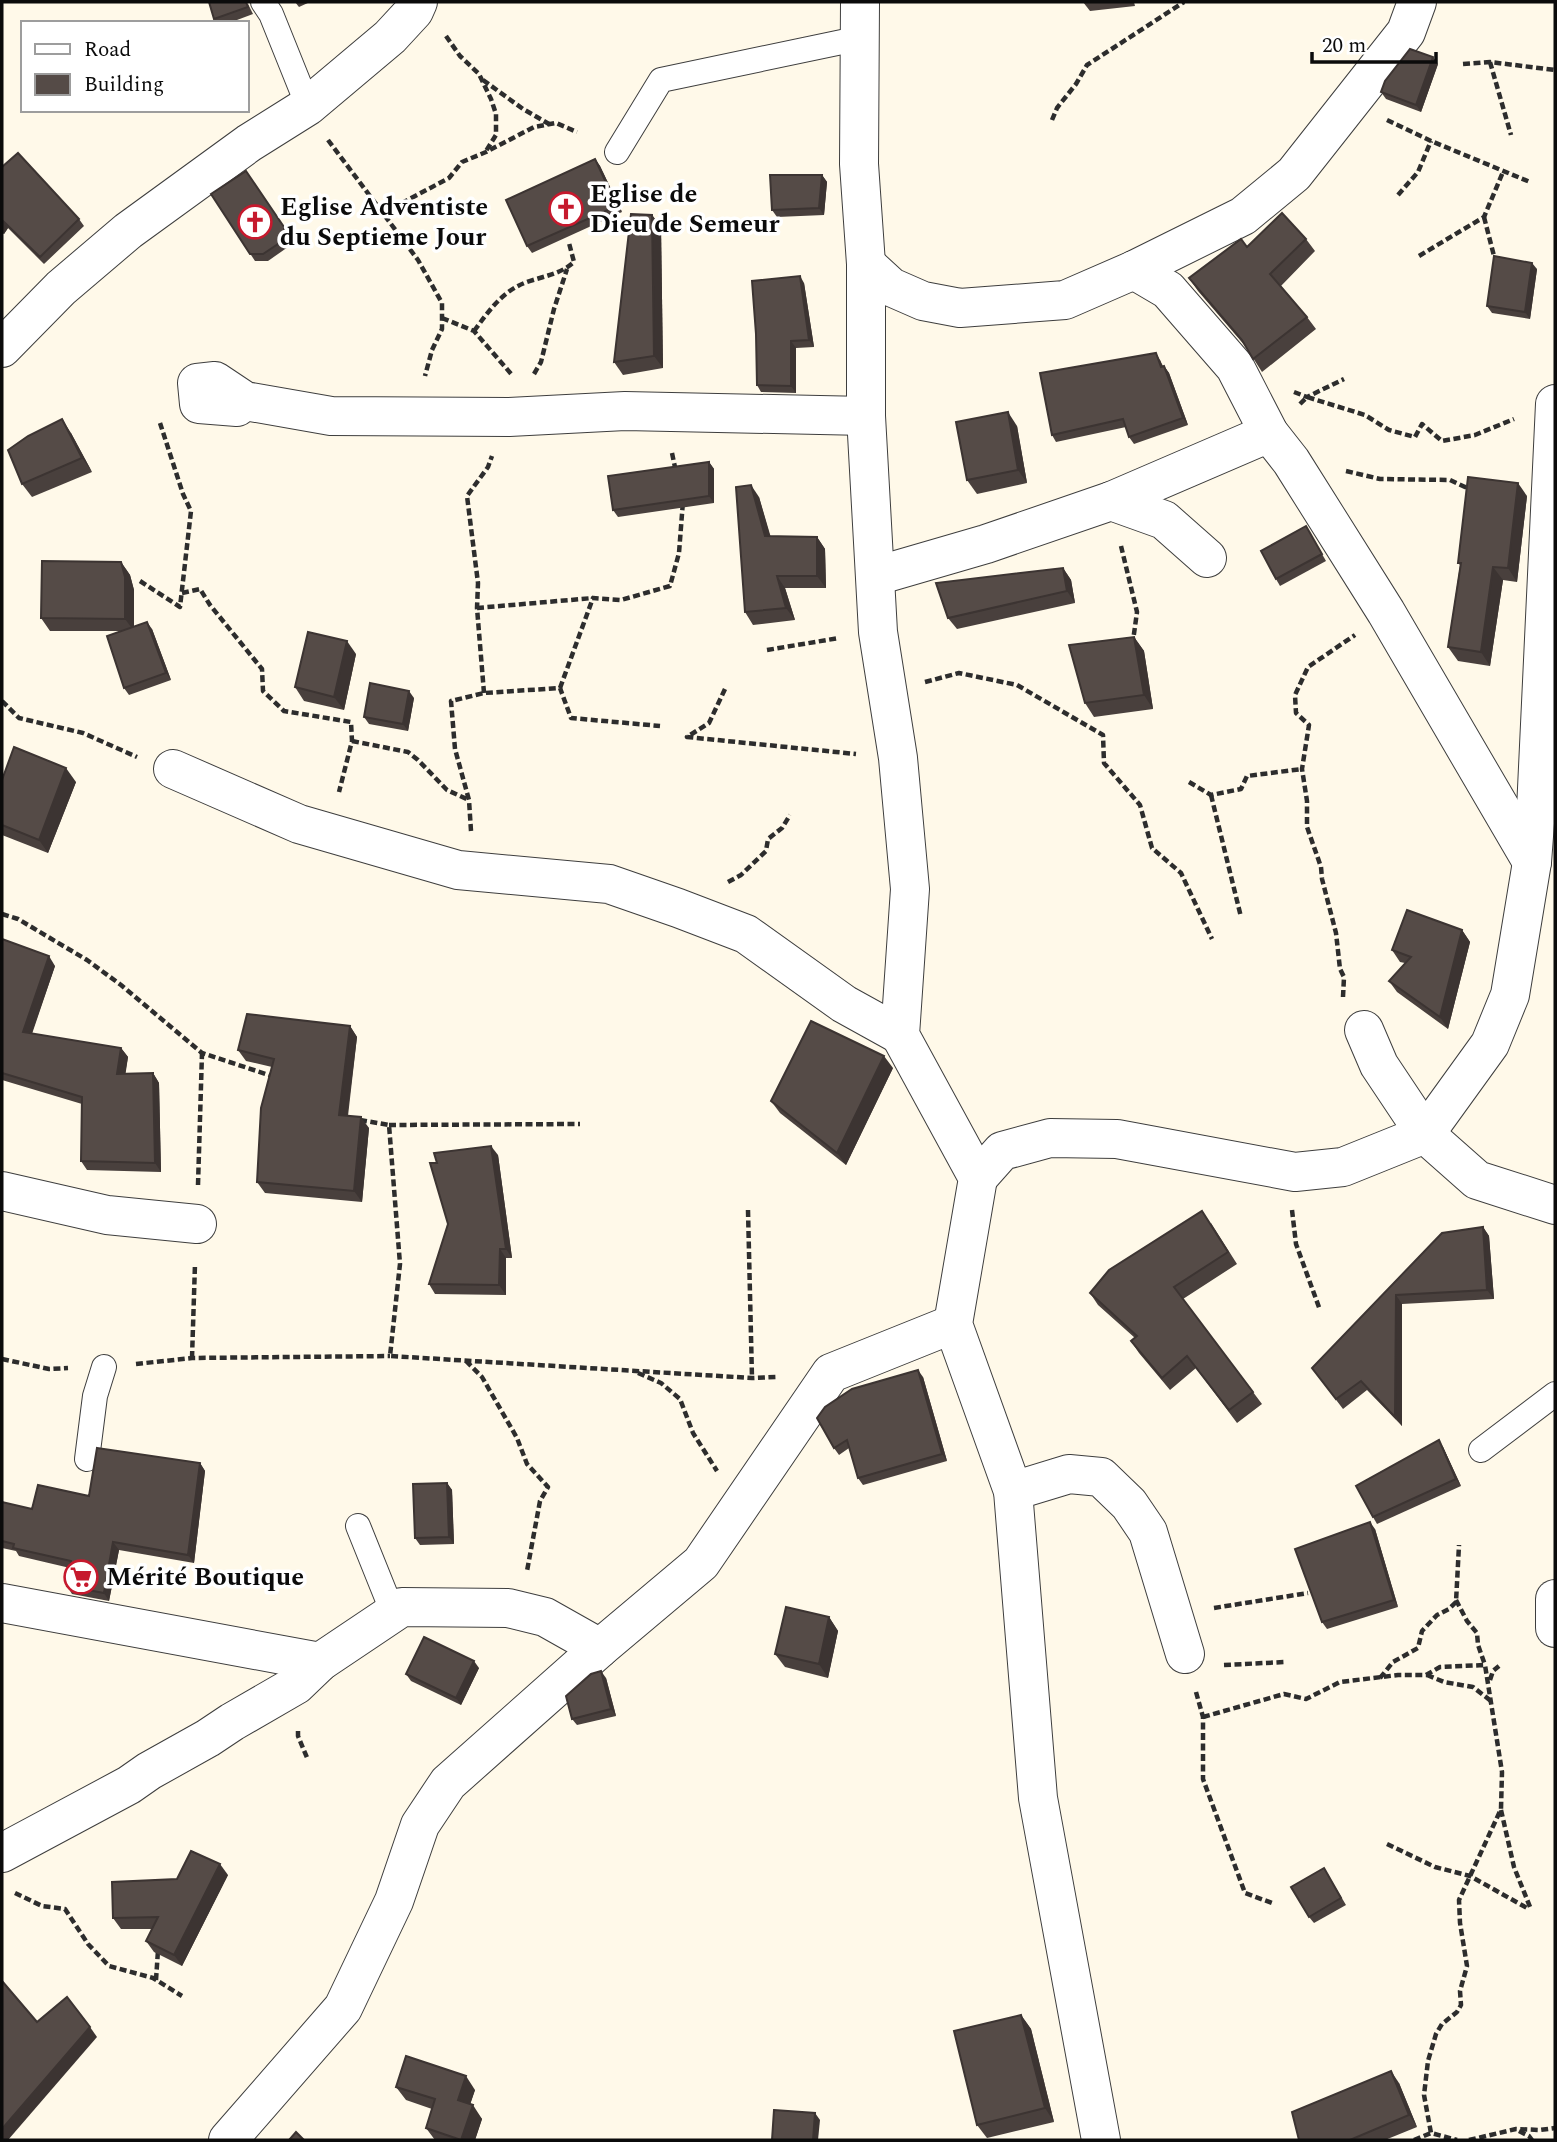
<svg xmlns="http://www.w3.org/2000/svg" width="1557" height="2142" viewBox="0 0 1557 2142" font-family="Spectral,serif">
<style>
.lines{fill:none;stroke-linecap:round;stroke-linejoin:round}
.service-casing{stroke:#3e3e3e;stroke-width:26}
.minor-casing{stroke:#3e3e3e;stroke-width:40}
.path{stroke:#2d2d2d;stroke-width:4.5;stroke-dasharray:7 3.5;stroke-linecap:butt}
.service{stroke:#fff;stroke-width:24}
.minor{stroke:#fff;stroke-width:38}
.wall{fill:#49403d}
.shaded-wall{fill:#3c3432}
.building{fill:#554b47;stroke:#3c3432;stroke-width:2}
.labels{text-anchor:middle;dominant-baseline:central;stroke-width:7;stroke-linejoin:round;paint-order:stroke}
.poi-label{font-size:26px;font-weight:bold;fill:#0b0b0b;stroke:#fff;text-anchor:start}
</style>
<rect width="100%" height="100%" fill="#fff9e9"/>
<g class="lines">
<defs>
<g id="service">
<path d="M263,2L271,14L308,106"/>
<path d="M617,152L661,80L861,38"/>
<path d="M1481,1450L1555,1394"/>
<path d="M87,1459L95,1396L104,1367"/>
<path d="M358,1526L393,1613"/>
</g>
<g id="minor">
<path d="M860,2L859,164L866,264V416L878,632L898,758L910,889L900,1035L978,1178L953,1324L1013,1491L1038,1798L1101,2140"/>
<path d="M866,264L891,287L923,301L960,308L1065,300L1134,270L1243,216L1294,174L1406,32L1417,2"/>
<path d="M1134,270L1168,290L1235,367L1269,433L1291,461L1386,612L1532,862"/>
<path d="M2,348L61,288L128,231L249,143L308,106L390,37L414,11L418,2"/>
<path d="M237,407L199,404L197,383L215,381L245,401L331,416L509,417L625,411L866,416"/>
<path d="M1111,501L1269,433"/>
<path d="M876,576L986,544L1111,501L1164,520L1207,558"/>
<path d="M173,769L299,824L458,870L609,884L678,908L746,934L844,1004L900,1035"/>
<path d="M1364,1030L1379,1065L1425,1134L1477,1180L1555,1205"/>
<path d="M978,1178L1002,1151L1050,1138L1117,1139L1295,1172L1343,1167L1425,1134L1490,1044L1510,995L1532,862L1536,810L1555,404"/>
<path d="M2,1191L107,1215L197,1224"/>
<path d="M1013,1491L1069,1474L1101,1477L1129,1504L1148,1532L1185,1654"/>
<path d="M1555,1599V1628"/>
<path d="M2,1603L320,1662"/>
<path d="M2,1853L129,1785L149,1771L208,1738L232,1722L296,1685L320,1662L402,1607L508,1608L545,1617L600,1648"/>
<path d="M228,2140L343,2008L394,1901L420,1825L448,1783L600,1648L701,1563L831,1373L953,1324"/>
</g>
</defs>
<use href="#service" class="service-casing"/>
<use href="#minor" class="minor-casing"/>
<g class="path">
<path d="M446,36L460,56L479,74L491,99L496,114V135L486,151"/>
<path d="M1490,62L1511,135"/>
<path d="M1463,64L1490,62L1555,70"/>
<path d="M483,80L523,109L549,124"/>
<path d="M1052,120L1057,108L1076,84L1087,65L1184,2"/>
<path d="M1387,120L1431,141L1530,182"/>
<path d="M328,140L418,260L442,303V329L432,350L425,376"/>
<path d="M1398,195L1418,172L1431,141"/>
<path d="M383,213L449,178L462,162L486,152L534,127L556,123L577,132"/>
<path d="M1484,217L1494,256"/>
<path d="M1419,256L1484,217L1503,172"/>
<path d="M442,318L474,331L513,376"/>
<path d="M474,331C489,311 502,291 527,282C544,276 561,274 574,262L569,243"/>
<path d="M534,374L541,362L554,309L567,269"/>
<path d="M1294,392L1307,397L1344,379"/>
<path d="M1300,404L1307,397L1365,415L1389,430L1415,437L1422,424L1442,441L1475,435L1514,419"/>
<path d="M672,453L676,472"/>
<path d="M1346,471L1380,479L1450,480L1465,487H1471"/>
<path d="M1121,546L1137,612L1133,641"/>
<path d="M140,581L180,607L191,511L183,494L160,423"/>
<path d="M182,593L200,589L210,605L262,669L263,691L284,711L351,722L352,741L339,792"/>
<path d="M477,608L593,598"/>
<path d="M767,650L839,638"/>
<path d="M925,682L959,673L1017,685L1103,735L1104,763L1140,805L1152,848L1181,873L1212,939"/>
<path d="M560,688L593,598L621,600L670,586L679,553L683,501"/>
<path d="M725,689L709,723L687,737L856,754"/>
<path d="M484,693L477,608L478,583L467,496L488,467L492,456"/>
<path d="M2,701L19,718L83,733L137,757"/>
<path d="M352,741L408,752L418,760L447,790L469,800"/>
<path d="M1189,782L1211,795L1241,789L1247,776L1302,769"/>
<path d="M1211,795L1241,917"/>
<path d="M471,831L469,800L455,749L451,701L484,693L560,688L571,718L660,726"/>
<path d="M728,882L741,875L766,851L768,839L782,828L790,815"/>
<path d="M2,914L18,919L87,960L121,985L202,1053L275,1077"/>
<path d="M1343,997L1344,977L1340,969L1336,933L1322,879L1321,867L1307,827V801L1302,769L1309,725L1296,713L1295,695L1308,667L1355,635"/>
<path d="M360,1120L389,1125L400,1264L390,1356L752,1378L778,1377"/>
<path d="M389,1125L580,1124"/>
<path d="M198,1185L202,1053"/>
<path d="M748,1210L752,1378"/>
<path d="M1292,1210L1296,1244L1320,1310"/>
<path d="M192,1358L195,1264"/>
<path d="M2,1359L49,1369L68,1368"/>
<path d="M466,1361L482,1377L517,1438L527,1464L548,1487L540,1501L527,1571"/>
<path d="M136,1364L192,1358L390,1356"/>
<path d="M638,1373L661,1383L680,1399L693,1433L717,1471"/>
<path d="M1456,1600L1467,1621L1477,1633L1478,1645L1485,1665"/>
<path d="M1214,1608L1308,1593"/>
<path d="M1224,1665L1285,1662"/>
<path d="M1427,1675L1444,1682L1473,1687L1491,1701"/>
<path d="M1380,1678L1393,1662L1418,1648L1422,1631L1437,1615L1449,1609L1456,1602L1459,1545"/>
<path d="M1490,1680L1493,1671L1499,1666"/>
<path d="M1196,1692L1203,1717V1779L1245,1893L1272,1903"/>
<path d="M1203,1717L1284,1694L1306,1699L1340,1682L1398,1675H1426L1440,1667L1485,1665L1502,1772L1501,1809L1459,1900L1460,1923L1467,1966L1460,1991L1461,2005L1457,2012L1442,2024L1436,2034L1428,2061L1424,2095L1431,2133L1457,2140"/>
<path d="M298,1731V1736L308,1760"/>
<path d="M1501,1810L1514,1867L1530,1907"/>
<path d="M1387,1844L1435,1867L1470,1876L1527,1908"/>
<path d="M15,1893L42,1906L65,1909L88,1944L109,1966L153,1978L182,1996"/>
<path d="M156,1980L158,1950"/>
<path d="M1519,2131L1529,2136L1532,2140"/>
<path d="M1414,2140L1431,2133"/>
<path d="M1469,2140L1516,2129L1540,2130L1555,2128"/>
</g>
<use href="#service" class="service"/>
<use href="#minor" class="minor"/>
</g>
<g class="wall">
<path d="M295,2H310L299,7Z"/>
<path d="M1083,2H1134L1135,6L1090,11Z"/>
<path d="M248,4L253,14L229,23H216L214,19Z"/>
<path d="M1438,64L1421,112L1386,99L1381,92Z"/>
<path d="M595,159L600,166L622,212L532,253L527,246Z"/>
<path d="M2,167L79,219L84,226L44,264L8,228L4,234L2,233Z"/>
<path d="M822,175L827,182L824,215L777,217L772,210Z"/>
<path d="M211,194L288,234V247L268,261H255Z"/>
<path d="M652,215L661,227L663,368L623,375L614,362Z"/>
<path d="M1306,239L1315,251L1281,286L1307,317L1316,329L1262,372L1246,347L1198,291L1189,278L1247,247Z"/>
<path d="M1537,269L1530,319L1492,313L1487,306Z"/>
<path d="M804,283L814,347L796,348V393L761,392L757,385Z"/>
<path d="M1160,360L1163,366H1164L1169,373L1188,425L1134,444L1129,437L1126,427L1056,442L1052,435Z"/>
<path d="M1017,426L1027,483L977,494L967,480Z"/>
<path d="M71,433L92,472L32,497L22,484Z"/>
<path d="M709,462L714,469V503L618,517L613,510Z"/>
<path d="M1527,496L1517,582L1503,580L1490,666L1458,661L1448,647L1460,565L1458,563Z"/>
<path d="M759,497L770,536L817,537L825,549L826,588H785L795,620L753,625L745,612Z"/>
<path d="M1306,526L1326,561L1280,586L1276,579Z"/>
<path d="M121,562L130,575L134,590V627L152,629L171,680L129,695L124,688L120,631H50L41,618Z"/>
<path d="M1063,568L1071,580L1075,603L957,629L948,618Z"/>
<path d="M1134,637L1144,651L1153,709L1094,717L1085,703Z"/>
<path d="M356,654L344,710L304,701L295,687Z"/>
<path d="M414,698L408,731L369,724L364,717Z"/>
<path d="M2,780L76,782L48,853L2,835Z"/>
<path d="M1462,930L1470,942L1448,1029L1397,992L1389,981L1405,963L1400,962L1392,950Z"/>
<path d="M2,939L55,966L32,1034L121,1048L128,1057L125,1074L153,1073L159,1083L161,1172L87,1170L81,1161L82,1104L2,1080Z"/>
<path d="M350,1026L357,1037L348,1116L369,1128L362,1202L265,1193L257,1182L272,1067L246,1061L238,1050Z"/>
<path d="M893,1068L846,1165L780,1113L771,1101Z"/>
<path d="M498,1155L512,1258H506V1295L435,1294L429,1284L448,1224L437,1163Z"/>
<path d="M1211,1223L1237,1264L1183,1299L1262,1404L1237,1423L1196,1368L1170,1390L1139,1353L1131,1341L1135,1338L1098,1305L1090,1293Z"/>
<path d="M1483,1227L1489,1236L1494,1299L1402,1304V1426L1367,1390L1343,1409L1312,1368L1442,1233Z"/>
<path d="M923,1377L947,1461L863,1485L858,1478L849,1448L839,1455L834,1448Z"/>
<path d="M1443,1447L1461,1486L1377,1524L1373,1517Z"/>
<path d="M200,1463L205,1471L194,1563L119,1550L109,1601L72,1594L67,1586L70,1568L19,1556L16,1551L2,1548V1502L32,1509L89,1496Z"/>
<path d="M447,1483L452,1490L454,1544L420,1545L415,1538Z"/>
<path d="M1375,1529L1398,1607L1327,1629L1322,1622Z"/>
<path d="M829,1617L838,1631L828,1678L785,1667L775,1654Z"/>
<path d="M479,1668L461,1705L411,1681L406,1674Z"/>
<path d="M606,1678L616,1716L577,1725L572,1719Z"/>
<path d="M1324,1868L1346,1905L1314,1923L1309,1917Z"/>
<path d="M228,1875L182,1966L154,1952L146,1941L152,1929H121L113,1918L177,1879Z"/>
<path d="M1021,2015L1031,2029L1054,2122L987,2138L977,2125Z"/>
<path d="M1399,2083L1417,2127L1385,2140H1299Z"/>
<path d="M396,2087L475,2090L470,2104L482,2119L475,2140H435L426,2128L432,2109L406,2100Z"/>
</g>
<g class="shaded-wall">
<path d="M1433,57L1438,64L1421,112L1416,105Z"/>
<path d="M595,159L600,166L622,212L617,206Z"/>
<path d="M246,171L288,234V247L284,240Z"/>
<path d="M822,175L827,182L824,215L819,208Z"/>
<path d="M652,215L661,227L663,368L654,356Z"/>
<path d="M3,221L8,228L4,234L2,231V223Z"/>
<path d="M1532,263L1537,269L1530,319L1525,312Z"/>
<path d="M800,276L804,283L814,347L809,340Z"/>
<path d="M791,341L796,348V393L791,386Z"/>
<path d="M1156,353L1160,360L1165,374L1161,367Z"/>
<path d="M1164,366L1169,373L1188,425L1183,418Z"/>
<path d="M1008,412L1017,426L1027,483L1018,470Z"/>
<path d="M62,419L71,433L92,472L82,458Z"/>
<path d="M709,462L714,469V503L709,496Z"/>
<path d="M1518,483L1527,496L1517,582L1508,568Z"/>
<path d="M751,485L759,497L774,548L765,536Z"/>
<path d="M817,537L825,549L826,588L817,576Z"/>
<path d="M121,562L130,575L134,590V631L125,619Z"/>
<path d="M1493,567L1503,580L1490,666L1481,652Z"/>
<path d="M1063,568L1071,580L1075,603L1067,591Z"/>
<path d="M777,576L785,588L795,620L786,608Z"/>
<path d="M147,622L152,629L171,680L166,673Z"/>
<path d="M1134,637L1144,651L1153,709L1144,695Z"/>
<path d="M347,641L356,654L344,710L334,697Z"/>
<path d="M409,691L414,698L408,731L403,724Z"/>
<path d="M66,768L76,782L48,853L39,840Z"/>
<path d="M1462,930L1470,942L1448,1029L1440,1017Z"/>
<path d="M49,956L55,966L29,1041L23,1032Z"/>
<path d="M350,1026L357,1037L346,1126L339,1115Z"/>
<path d="M121,1048L128,1057L124,1084L117,1074Z"/>
<path d="M884,1056L893,1068L846,1165L837,1153Z"/>
<path d="M153,1073L159,1083L161,1172L155,1163Z"/>
<path d="M361,1117L369,1128L362,1202L354,1191Z"/>
<path d="M491,1146L498,1155L512,1258L506,1249Z"/>
<path d="M1483,1227L1489,1236L1494,1299L1487,1290Z"/>
<path d="M500,1249L506,1258V1295L499,1285Z"/>
<path d="M1396,1295L1402,1304V1426L1395,1417Z"/>
<path d="M918,1370L923,1377L947,1461L942,1454Z"/>
<path d="M1439,1440L1443,1447L1461,1486L1456,1479Z"/>
<path d="M200,1463L205,1471L194,1563L188,1555Z"/>
<path d="M447,1483L452,1490L454,1544L449,1537Z"/>
<path d="M1370,1522L1375,1529L1398,1607L1394,1600Z"/>
<path d="M113,1542L119,1550L109,1601L104,1593Z"/>
<path d="M829,1617L838,1631L828,1678L819,1664Z"/>
<path d="M474,1661L479,1668L461,1705L456,1698Z"/>
<path d="M601,1671L606,1678L616,1716L611,1709Z"/>
<path d="M220,1864L228,1875L182,1966L174,1955Z"/>
<path d="M1021,2015L1031,2029L1054,2122L1045,2108Z"/>
<path d="M90,2027L97,2037L8,2140H2V2129Z"/>
<path d="M1391,2071L1399,2083L1417,2127L1409,2115Z"/>
<path d="M466,2076L475,2090L467,2114L458,2100Z"/>
<path d="M473,2105L482,2119L475,2140H461Z"/>
<path d="M815,2113L820,2120L818,2140H813Z"/>
</g>
<g class="building">
<path d="M209,2H246L248,7L214,19Z"/>
<path d="M1410,49L1433,57L1416,105L1381,92L1385,81Z"/>
<path d="M18,153L79,219L40,257L3,221L2,223V167Z"/>
<path d="M595,159L617,206L527,246L506,200Z"/>
<path d="M246,171L284,227V240L263,254H250L211,194Z"/>
<path d="M770,175H822L819,208L772,210Z"/>
<path d="M1282,213L1306,239L1270,274L1307,317L1253,359L1242,340L1189,278L1241,239L1247,247Z"/>
<path d="M631,214L652,215L654,356L614,362Z"/>
<path d="M1494,256L1532,263L1525,312L1487,306Z"/>
<path d="M800,276L809,340L791,341V386L757,385L756,334L752,281Z"/>
<path d="M1156,353L1161,367L1164,366L1183,418L1129,437L1123,419L1052,435L1040,373Z"/>
<path d="M1008,412L1018,470L967,480L956,422Z"/>
<path d="M62,419L82,458L22,484L8,450L28,436Z"/>
<path d="M709,462V496L613,510L608,476Z"/>
<path d="M1468,477L1518,483L1508,568L1493,567L1481,652L1448,647L1461,563H1458Z"/>
<path d="M751,485L765,536L817,537V576H777L786,608L745,612L736,487Z"/>
<path d="M1306,526L1322,554L1276,579L1261,551Z"/>
<path d="M42,561L121,562L125,577V619L41,618Z"/>
<path d="M1063,568L1067,591L948,618L936,583Z"/>
<path d="M147,622L166,673L124,688L107,636Z"/>
<path d="M308,632L347,641L334,697L295,687Z"/>
<path d="M1134,637L1144,695L1085,703L1069,645Z"/>
<path d="M370,683L409,691L403,724L364,717Z"/>
<path d="M14,747L66,768L39,840L2,825V780Z"/>
<path d="M1407,910L1462,930L1440,1017L1389,981L1411,957L1392,950Z"/>
<path d="M2,939L49,956L23,1032L121,1048L117,1074L153,1073L155,1163L81,1161L82,1097L2,1073Z"/>
<path d="M247,1014L350,1026L339,1115L361,1117L354,1191L257,1182L261,1108L274,1059L238,1050Z"/>
<path d="M811,1021L884,1056L837,1153L771,1101Z"/>
<path d="M491,1146L506,1249H500L499,1285L429,1284L448,1224L430,1163H437L434,1153Z"/>
<path d="M1202,1211L1228,1252L1174,1287L1253,1392L1229,1410L1187,1356L1162,1378L1131,1341L1137,1336L1090,1293L1109,1270Z"/>
<path d="M1483,1227L1487,1290L1396,1295L1395,1417L1361,1381L1336,1399L1312,1368L1442,1233Z"/>
<path d="M918,1370L942,1454L858,1478L847,1440L834,1448L817,1418L825,1407L852,1389Z"/>
<path d="M1439,1440L1456,1479L1373,1517L1356,1486Z"/>
<path d="M97,1448L200,1463L188,1555L113,1542L104,1593L67,1586L71,1561L13,1548L14,1544L2,1541V1502L32,1509L38,1485L89,1496Z"/>
<path d="M447,1483L449,1537L415,1538L413,1484Z"/>
<path d="M1370,1522L1394,1600L1322,1622L1295,1549Z"/>
<path d="M786,1607L829,1617L819,1664L775,1654Z"/>
<path d="M424,1637L474,1661L456,1698L406,1674Z"/>
<path d="M601,1671L611,1709L572,1719L566,1696L591,1674Z"/>
<path d="M191,1851L220,1864L174,1955L146,1941L158,1917L113,1918L112,1882L177,1879Z"/>
<path d="M1324,1868L1341,1898L1309,1917L1291,1887Z"/>
<path d="M2,1981L37,2022L67,1997L90,2027L2,2129Z"/>
<path d="M1021,2015L1045,2108L977,2125L954,2031Z"/>
<path d="M406,2056L466,2076L458,2100L473,2105L461,2140L426,2128L435,2099L396,2087Z"/>
<path d="M1391,2071L1409,2115L1350,2140H1299L1292,2112Z"/>
<path d="M774,2110L815,2113L813,2140H772Z"/>
<path d="M296,2132L304,2140H289Z"/>
</g>
<defs>
<symbol id="church-ring" viewBox="-11 -11 22 22"><circle r="9.5" fill="#fff" stroke="#c6192d" stroke-width="1.5"/><path d="M-1.2-6h2.4v3.5h3.3v2.4h-3.3V6h-2.4V-.1h-3.3v-2.4h3.3Z" fill="#c6192d"/></symbol>
<symbol id="supermarket-ring" viewBox="-11 -11 22 22"><circle r="9.5" fill="#fff" stroke="#c6192d" stroke-width="1.5"/><path d="M-6-5.5h2.5l.6 2H6L4.5 2H-2.5L-4.4-4H-6ZM-1.5 3.2a1.3 1.3 0 1 0 .1 0ZM3 3.2a1.3 1.3 0 1 0 .1 0Z" fill="#c6192d"/></symbol>
</defs>
<g fill-rule="evenodd">
<use href="#church-ring" x="547" y="190" width="38" height="38"/>
<use href="#church-ring" x="236" y="203" width="38" height="38"/>
<use href="#supermarket-ring" x="62" y="1558" width="38" height="38"/>
</g>
<g class="labels">
<g class="poi-label">
<text x="590" y="194">Eglise de<tspan x="590" dy="30">Dieu de Semeur</tspan></text>
<text x="280" y="207">Eglise Adventiste<tspan x="280" dy="30">du Septieme Jour</tspan></text>
<text x="106" y="1577">Mérité Boutique</text>
</g>
</g>
<rect width="1557" height="2142" fill="none" stroke="#0b0b0b" stroke-width="7"/>
<rect x="21" y="21" width="228" height="91" fill="#ffffff" stroke="#9d9d9d" stroke-width="2"/>
<rect x="35" y="44" width="35" height="10" fill="#ffffff" stroke="#9d9d9d" stroke-width="2"/>
<text x="84" y="56" font-size="21" fill="#0b0b0b">Road</text>
<rect x="35" y="74" width="35" height="21" fill="#554b47" stroke="#9d9d9d" stroke-width="2"/>
<text x="84" y="91" font-size="21" fill="#0b0b0b">Building</text>
<path d="M1312 52v10h124v-10" fill="none" stroke="#0b0b0b" stroke-width="3.5"/>
<text x="1322" y="52" font-size="21" fill="#0b0b0b" stroke="#ffffff" stroke-width="5" paint-order="stroke">20 m</text>
</svg>
